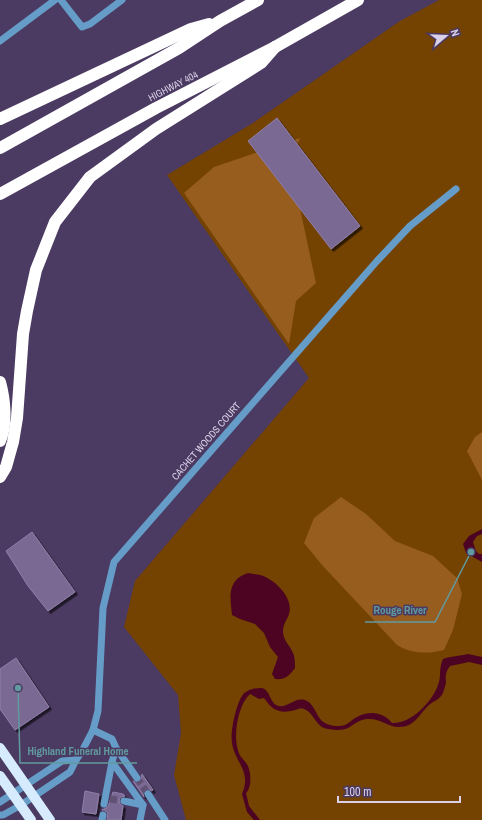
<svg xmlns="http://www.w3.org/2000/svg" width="482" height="820" viewBox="0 0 482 820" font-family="'Archivo Narrow',sans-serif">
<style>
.green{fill:#744201}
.forest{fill:#965d1f}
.water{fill:#4d0322}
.building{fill:#7a6992;stroke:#917fab;filter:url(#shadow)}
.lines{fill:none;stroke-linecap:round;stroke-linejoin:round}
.minor-tunnel{stroke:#605175;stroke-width:7;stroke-dasharray:7 3.5;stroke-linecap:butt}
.minor{stroke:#669dc8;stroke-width:7}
.major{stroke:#d6ebfd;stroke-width:10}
.highway{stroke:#fff;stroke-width:12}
.labels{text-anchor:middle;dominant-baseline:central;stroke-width:3;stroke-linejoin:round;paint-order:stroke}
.street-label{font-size:10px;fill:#dad1e8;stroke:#4b3a61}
.leader{fill:none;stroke:#609a9f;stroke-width:1.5}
.callout-dot{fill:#609a9f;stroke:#4b3a61;stroke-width:1.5}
.callout-label{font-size:11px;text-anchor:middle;font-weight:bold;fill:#609a9f;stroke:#4b3a61;stroke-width:3;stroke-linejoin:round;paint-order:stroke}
</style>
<defs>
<filter id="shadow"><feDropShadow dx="2.5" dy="2.5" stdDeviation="0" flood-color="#0009"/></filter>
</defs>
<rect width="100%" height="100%" fill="#4b3a61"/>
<path class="green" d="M439,0H482V820H186L174,775L181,733L178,695L124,627L135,581L309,378L167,175L253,123L400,21Z"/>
<g class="forest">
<path d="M300,138L292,158L298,199L316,283L296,301L289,344L184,193L214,167Z"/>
<path d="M482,432V480L467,451L475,437Z"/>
<path d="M341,497L366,514L395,541L433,556L457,578L462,594L453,630L444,650C428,654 411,654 397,645L322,565L304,543L314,518Z"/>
</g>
<g class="water">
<path d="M482,529V534L477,536L473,542L476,551L479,554H482V562L466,553L463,544L469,536Z"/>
<path d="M248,573C252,574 257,574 260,575C275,579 294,598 289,614C287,620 283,624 283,631C283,641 290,645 293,653C295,657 295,664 295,668C289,676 285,680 275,679L272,674L278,657L270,647L264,633L255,624L240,619L232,615C230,596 227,580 248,573Z"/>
<path d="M468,654L482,657V665L469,662L450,666C448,669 446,672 446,675C445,677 446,679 446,681C446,685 444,689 443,693C440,700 432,701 427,707C418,716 414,727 399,727C387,727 381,718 367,719C358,720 355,724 348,728C342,731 330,730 324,728C315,724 313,712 304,709C301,707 298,709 295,710C280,714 273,711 264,698L259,699L250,694C238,705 233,735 238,750C239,757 245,760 248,766C251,774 252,787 246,793L249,806L260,820H254L247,812L242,794C252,771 235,763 232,743C230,732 236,705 242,696C246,690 254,688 261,688C271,689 269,704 279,706C287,708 295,697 305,700C316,704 316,720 327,724C331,726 340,727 345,725C349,723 353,719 357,717C369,710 384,712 392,723C411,724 432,702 438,685C442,675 438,670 443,659C451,656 459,656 468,654Z"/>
</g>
<g class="building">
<path d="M277,118L360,226L331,249L248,141Z"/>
<path d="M32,532L75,592L48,611L28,586L6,551Z"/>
<path d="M16,658L49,707L15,730L0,709V669Z"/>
<path d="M142,774L153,790L152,791L148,789L145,790L143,794L144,797L133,781L137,783L140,782Z"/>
<path d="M85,791L99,794L96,814L82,812Z"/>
<path d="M113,792L123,794L125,796L121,797L119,800L120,804L123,806L121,820H107L108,813L104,810H102L108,807Z"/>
</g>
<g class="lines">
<g class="minor-tunnel">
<path d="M137,778L148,794"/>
<path d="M110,799L124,801"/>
</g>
<g class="minor">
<path d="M61,0L82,27L90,24L122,0"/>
<path d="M0,41L55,0"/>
<path d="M93,730L112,739L116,748L112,762L143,805L140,820"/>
<path d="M116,748L137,778"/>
<path d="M148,794L165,820"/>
<path d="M124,801L143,805"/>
<path d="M0,802L62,761L76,760"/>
<path d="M104,804L112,762"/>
<path d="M0,815H3L21,805L70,772L76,760L81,753L93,730L98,711L103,608L114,562L377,261L410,226L456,189"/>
<path d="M102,820L103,815"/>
</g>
<g class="major">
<path d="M0,748L50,820"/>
<path d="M0,776L31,820"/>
</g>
<g class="highway">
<path d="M0,119L191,29L209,24"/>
<path d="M0,148L179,48L220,21L258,0"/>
<path d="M0,194L156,108L275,47L358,0"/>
<path d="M0,382C5,400 7,424 0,441"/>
<path d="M0,477L6,467L13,442L17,418L23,334L27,311L36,270L55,222L90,177L156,129L261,63L275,47"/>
</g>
</g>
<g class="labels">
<g class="street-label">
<text transform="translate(173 86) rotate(-27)">HIGHWAY 404</text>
<text transform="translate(206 441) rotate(-49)">CACHET WOODS COURT</text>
</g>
</g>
<path class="leader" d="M471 552L435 622H365M18 688L20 763H137"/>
<g class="callout-dot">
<circle cx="471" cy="552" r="4"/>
<circle cx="18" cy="688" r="4"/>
</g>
<g class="callout-label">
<text x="400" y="614">Rouge River</text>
<text x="78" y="755">Highland Funeral Home</text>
</g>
<g transform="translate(446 36) rotate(71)" stroke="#4b3a61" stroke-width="3" paint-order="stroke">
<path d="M0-3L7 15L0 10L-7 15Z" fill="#dad1e8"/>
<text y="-6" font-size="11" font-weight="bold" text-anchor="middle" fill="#dad1e8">N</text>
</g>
<path d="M338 796v6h122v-6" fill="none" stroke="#dad1e8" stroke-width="2"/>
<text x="344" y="796" font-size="12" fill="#dad1e8" stroke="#4b3a61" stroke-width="3" paint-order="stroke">100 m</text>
</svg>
